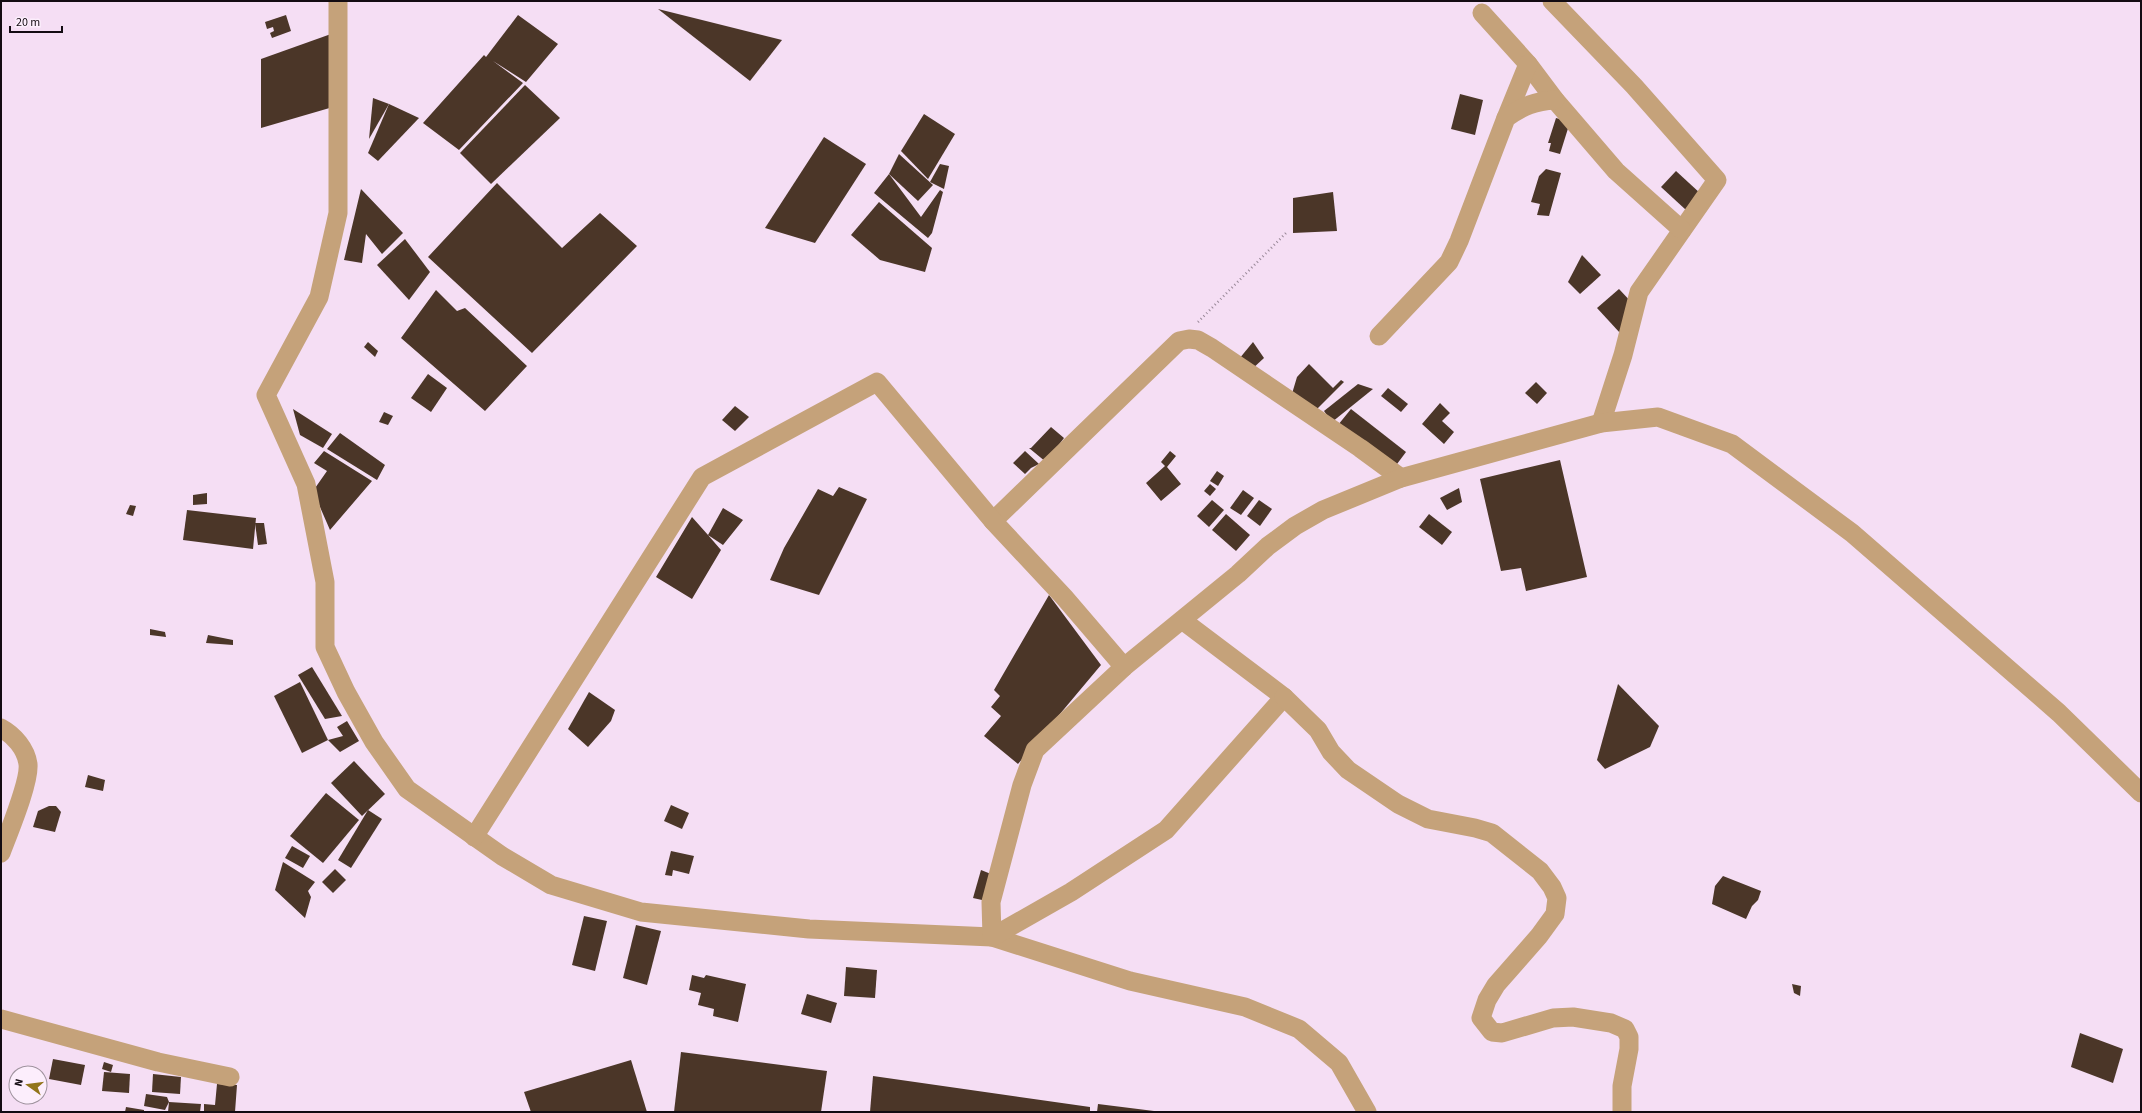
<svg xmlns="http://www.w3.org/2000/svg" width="2142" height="1113" viewBox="0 0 2142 1113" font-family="'Source Sans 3',sans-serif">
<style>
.building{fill:#4b3628}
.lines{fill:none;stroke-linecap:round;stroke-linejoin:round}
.path{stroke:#9a8999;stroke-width:2.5;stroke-dasharray:1 3;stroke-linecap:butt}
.minor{stroke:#c5a27a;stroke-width:19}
</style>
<rect width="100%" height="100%" fill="#f5def4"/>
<g class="building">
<path d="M658,9L782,40L750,81Z"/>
<path d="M286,15L291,31L272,38L270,33L274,31L273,27L267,29L265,22Z"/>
<path d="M518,15L558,44L526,82L493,61L523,83L459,150L423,123L484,55L486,57Z"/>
<path d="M331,34L333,107L261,128V59Z"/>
<path d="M525,85L560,118L491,184L460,153Z"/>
<path d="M1460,94L1483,100L1475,135L1451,129Z"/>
<path d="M373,98L389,104L369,139Z"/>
<path d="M389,104L419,118L378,161L368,153Z"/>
<path d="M924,114L955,134L928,179L901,151Z"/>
<path d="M1556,118L1570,122L1560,154L1549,151L1551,143H1548Z"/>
<path d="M824,137L866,164L815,243L765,228Z"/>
<path d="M899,154L933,185L918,201L889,174Z"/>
<path d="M940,164L949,166L944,189L930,182Z"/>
<path d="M1546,169L1561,173L1549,216L1537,215L1540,204L1531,202L1539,176Z"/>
<path d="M1676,171L1701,194L1686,210L1661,187Z"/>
<path d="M889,174L921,217L940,190L943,192L932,233L928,238L874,193Z"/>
<path d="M497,183L562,248L600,213L637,246L532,353L428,257Z"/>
<path d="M361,189L403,233L382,254L366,234L362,263L344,260Z"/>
<path d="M1333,192L1337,231L1293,233V198Z"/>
<path d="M879,202L932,248L925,272L880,260L851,235Z"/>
<path d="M405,239L430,272L409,300L377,265Z"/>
<path d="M1582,255L1601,275L1580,294L1568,282Z"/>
<path d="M1619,289L1634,305L1620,333L1597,308Z"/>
<path d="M436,290L457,311L465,308L527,366L485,411L401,338Z"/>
<path d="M368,342L378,351L375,357L364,347Z"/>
<path d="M1253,342L1264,358L1251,370L1239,359Z"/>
<path d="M1309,364L1333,388L1341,380L1344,382L1314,412L1291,397L1297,377Z"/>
<path d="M428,374L447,388L431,412L411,398Z"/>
<path d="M1536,382L1547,393L1537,404L1525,393Z"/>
<path d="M1358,384L1373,389L1332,422L1324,411Z"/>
<path d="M1388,388L1408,404L1401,412L1381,396Z"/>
<path d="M1440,403L1450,413L1442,421L1454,432L1444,444L1422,424Z"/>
<path d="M735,406L749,417L735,431L722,420Z"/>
<path d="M293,409L332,434L323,448L300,435Z"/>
<path d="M1351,409L1406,452L1394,468L1338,425Z"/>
<path d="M384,412L393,416L388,425L379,422Z"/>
<path d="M1051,427L1064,438L1046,462L1029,448H1031Z"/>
<path d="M340,433L385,465L377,480L327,449Z"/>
<path d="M324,451L372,481L330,530L313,491L327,471L314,463Z"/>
<path d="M1025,451L1039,464L1031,468L1025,474L1013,463Z"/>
<path d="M1170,451L1176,456L1167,467L1181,484L1161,501L1146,483L1165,466L1161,462Z"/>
<path d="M1560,460L1587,577L1526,591L1521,568L1501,571L1480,479Z"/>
<path d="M1217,471L1224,476L1218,486L1210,481Z"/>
<path d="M1210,484L1216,489L1210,496L1204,491Z"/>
<path d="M839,487L867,499L819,595L770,580L784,548L818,489L833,496Z"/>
<path d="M1459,488L1462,502L1447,510L1440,498Z"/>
<path d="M1243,490L1254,498L1241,515L1230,508Z"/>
<path d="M207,493V504L193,505V495Z"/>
<path d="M1212,500L1224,510L1209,527L1197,516Z"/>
<path d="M1259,500L1272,509L1260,526L1247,516Z"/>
<path d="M130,505L136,506L133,516L126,514Z"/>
<path d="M723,508L743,520L723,545L708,535L721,550L692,599L656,577L692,517L708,535Z"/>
<path d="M187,510L256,518L253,549L183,540Z"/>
<path d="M1226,514L1250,535L1236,551L1212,530Z"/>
<path d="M1429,514L1452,532L1442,545L1419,527Z"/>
<path d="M255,523H264L267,544L258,545Z"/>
<path d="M1049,595L1101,665L1018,764L984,736L1001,716L991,707L1000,696L994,690Z"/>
<path d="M150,629L165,632L166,637L150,635Z"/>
<path d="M208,635L233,640V645L206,643Z"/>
<path d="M312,667L342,716L325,719L298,675Z"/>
<path d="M300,682L328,740L302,753L274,696Z"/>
<path d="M1618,684L1659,726L1650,747L1605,769L1597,760Z"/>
<path d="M589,692L615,710L611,721L588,747L568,729Z"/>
<path d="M347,721L359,741L340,752L328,740L343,736L337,727Z"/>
<path d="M354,761L385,794L362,816L331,783Z"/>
<path d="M88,775L105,780L103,791L85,787Z"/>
<path d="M326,793L359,820L323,863L290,836Z"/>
<path d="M671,805L689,813L682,829L664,821Z"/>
<path d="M49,806H56L61,812L55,832L33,827L38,811Z"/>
<path d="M368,810L382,819L351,868L338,860Z"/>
<path d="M292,846L310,856L303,868L285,858Z"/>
<path d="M671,851L694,856L689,874L673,870L672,876L665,875Z"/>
<path d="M283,862L315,882L308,891L311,897L305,918L275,890Z"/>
<path d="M335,869L346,880L333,893L322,882Z"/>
<path d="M981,870L996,876L991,902L973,898Z"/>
<path d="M1723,876L1761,891L1758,900L1752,906L1746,919L1712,904L1715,886Z"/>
<path d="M584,916L607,921L595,971L572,965Z"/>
<path d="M636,925L661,931L647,985L623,978Z"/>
<path d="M846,967L877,970L875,998L844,996Z"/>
<path d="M692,975L704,978L706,975L746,984L738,1022L713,1016L714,1009L698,1005L701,993L689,990Z"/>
<path d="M1792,984L1801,986L1800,996L1794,993Z"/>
<path d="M807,994L837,1003L831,1023L801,1014Z"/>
<path d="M2080,1033L2123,1049L2113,1083L2071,1067Z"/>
<path d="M681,1052L827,1071L821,1112H674Z"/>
<path d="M53,1059L85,1065L81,1085L49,1079Z"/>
<path d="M631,1060L647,1112H531L524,1092Z"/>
<path d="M104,1062L113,1065L111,1072L102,1069Z"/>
<path d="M104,1072L130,1074L129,1093L102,1091Z"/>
<path d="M153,1074L181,1077L180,1094L152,1092Z"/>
<path d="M873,1076L1090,1107V1112H870Z"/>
<path d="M217,1084L237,1085L235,1112H204V1104L215,1105Z"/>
<path d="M146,1094L167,1097L169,1102L165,1110L144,1106Z"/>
<path d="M169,1102L201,1104L200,1112H168Z"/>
<path d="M1098,1104L1154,1111V1112H1097Z"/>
<path d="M126,1107L144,1110V1112H125Z"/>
</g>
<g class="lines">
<path class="path" d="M1198,322L1286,233"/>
<g class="minor">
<path d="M338,1V213L319,297L266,395L306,484L325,582V647L346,692L374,742L407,789L502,856L551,885L641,912L809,929L992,937L1130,981L1245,1007L1299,1029L1339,1063L1367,1112"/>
<path d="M1552,1L1634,86L1717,180L1639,292L1623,355L1601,423"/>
<path d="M1482,13L1528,64L1555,100L1616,171L1682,230"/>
<path d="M1506,118L1528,64"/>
<path d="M1379,336L1449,262L1459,241L1506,118C1523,106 1535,101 1555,100"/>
<path d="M993,521L1179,341L1189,339L1198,340L1212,348L1360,448L1401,478"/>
<path d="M1182,620L1284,697L1166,830L1071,892L992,937L991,902L1022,785L1035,750L1124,667L1238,574L1268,546L1295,526L1323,510L1401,478L1601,423L1658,417L1732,444L1852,533L2059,713L2141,793"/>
<path d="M1284,697L1318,730L1331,752L1348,770L1398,804L1428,819L1475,828L1492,833L1540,871L1552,887L1557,898L1555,914L1539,936L1496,985L1487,1000L1481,1018L1492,1032L1502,1033L1553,1018L1573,1017L1611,1023L1625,1029L1629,1037V1049L1622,1086V1112"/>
<path d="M1,728C14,735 26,749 28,764C30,782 8,834 1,853"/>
<path d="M474,837L702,477L877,382L993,521L1064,597L1124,667"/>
<path d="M1,1019L158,1062L230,1077"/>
</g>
</g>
<rect width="2142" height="1113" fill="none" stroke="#130b12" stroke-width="4"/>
<g transform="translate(28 1085) rotate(284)"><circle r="19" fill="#fceefc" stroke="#9f939e"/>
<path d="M0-3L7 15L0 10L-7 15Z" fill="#92751b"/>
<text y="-6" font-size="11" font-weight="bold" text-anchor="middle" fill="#130b12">N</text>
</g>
<path d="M10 26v6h52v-6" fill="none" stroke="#130b12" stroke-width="2"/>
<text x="16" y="26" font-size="12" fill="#130b12" stroke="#fceefc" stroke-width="3" paint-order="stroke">20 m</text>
</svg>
